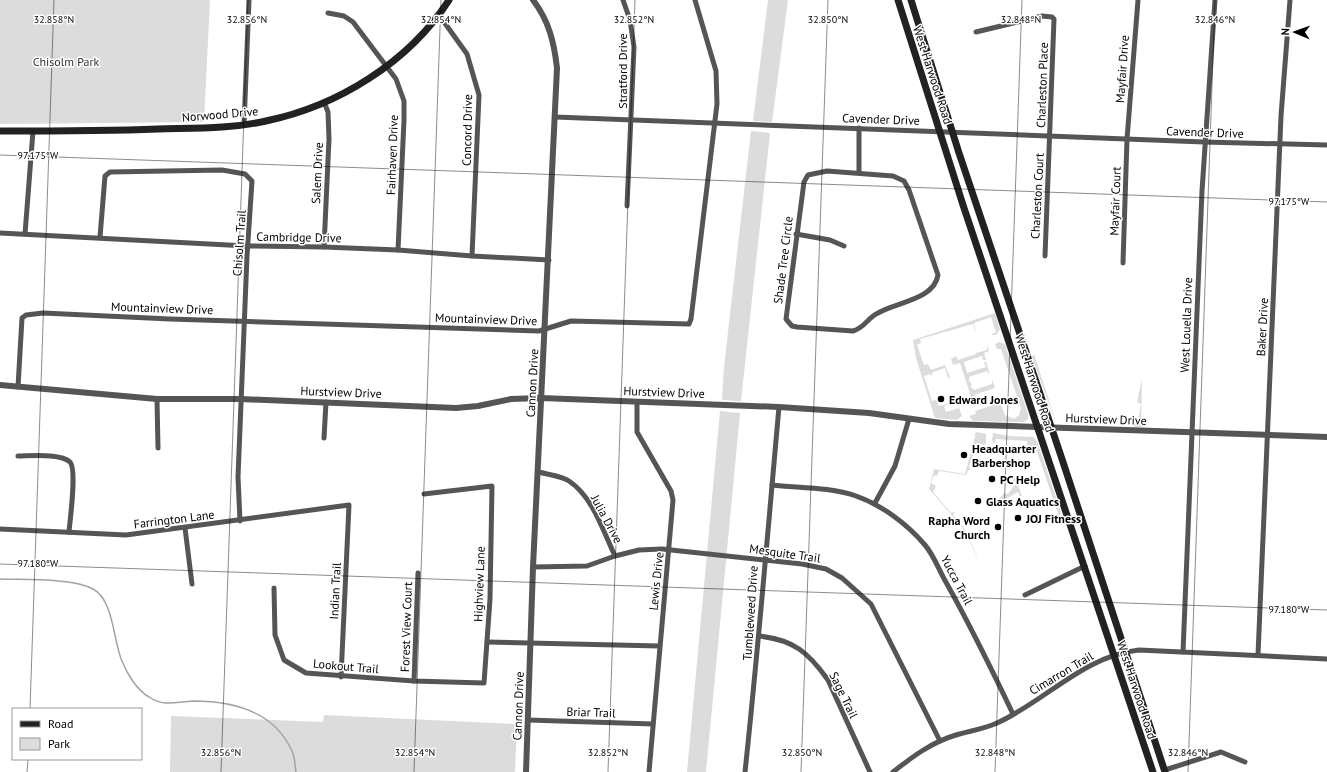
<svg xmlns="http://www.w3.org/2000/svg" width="1327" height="772" viewBox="0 0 1327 772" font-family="'PT Sans',sans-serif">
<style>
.green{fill:#dcdcdc}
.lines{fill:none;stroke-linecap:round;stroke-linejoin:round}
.stream{stroke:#a3a3a3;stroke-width:1.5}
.minor{stroke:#555;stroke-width:5}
.tertiary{stroke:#555;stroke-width:6}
.secondary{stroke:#222;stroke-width:7}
.ticks{fill:none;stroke:#000;stroke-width:1;stroke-opacity:0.45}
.poi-dot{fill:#000;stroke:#fff;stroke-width:1.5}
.labels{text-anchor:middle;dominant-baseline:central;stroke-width:3;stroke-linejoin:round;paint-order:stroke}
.park-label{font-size:12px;fill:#333;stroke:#fff}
.street-label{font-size:12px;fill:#000;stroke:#fff}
.poi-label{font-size:12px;font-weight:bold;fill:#000;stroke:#fff;text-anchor:start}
.ticks-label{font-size:10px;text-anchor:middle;fill:#000;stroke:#fff;stroke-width:3;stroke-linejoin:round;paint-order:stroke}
</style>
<rect width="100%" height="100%" fill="#fff"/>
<g class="green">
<path d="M0,0H210L204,122L0,124Z"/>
<path d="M768,0H788L772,122L753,121Z"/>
<path d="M751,131L770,133L741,401L722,400L724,367Z"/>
<path d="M995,313L1000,329L996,335H991L996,332L991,317L974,323L976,332L973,324L920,339L921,343L917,345L924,365L928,364L931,370L945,365L950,378H948L945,368L933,372L931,376L930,374L924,376L932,401L936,400L939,406L947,404L944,407L946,412L959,408L962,416L957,420L935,418L916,358L913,340Z"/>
<path d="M999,342L1005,344L1028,414V419L1024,422L973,421L969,416L976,414L975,411L1000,403L1005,415L1014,419L1019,415L1021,408L1001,349H997L995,344Z"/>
<path d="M987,345L989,351L984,353L986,360H983L982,356L964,362L967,373L986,367L984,363L986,361L990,375L987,371L969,377V380L972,385L970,386L974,390L992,384V379L995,388L974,395L978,405L974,406L960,363L953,365L951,359L956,356L958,360L976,354V353L987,350Z"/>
<path d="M1034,354L1055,419V420L1032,357Z"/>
<path d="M1142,379L1141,427H1134L1133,421L1138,420L1141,404L1137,402Z"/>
<path d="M720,411L740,413L706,772H687Z"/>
<path d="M977,432L986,434V444L984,445L976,443L969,467L971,470H968L966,475L939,471L937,476L934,475L931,483L936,486L933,492L934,493L951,513L955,511L953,515L963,526L981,564L962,527L929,489L934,469L965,474L975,437V434Z"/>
<path d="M993,433L1009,436L1033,437L1037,441L1061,512L1060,515L1056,517L1054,516L1058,513L1035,446L1031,447L1027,445V441L996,439L994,444L992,440Z"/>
<path d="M1015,477L1022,496H1020L1018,492L1002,501L1003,505L1000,506L998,501L1004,493L1008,494L1016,483L1012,480Z"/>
<path d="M324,715L517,724L515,772H170L171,716L323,722Z"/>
</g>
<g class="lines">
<path class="stream" d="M0,579C24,580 73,578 93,589C114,600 113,641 122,661C127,674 137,690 149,697C164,707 176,702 193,701C233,701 274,711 292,751C295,757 295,766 296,772"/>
<g class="minor">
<path d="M623,0L630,20L634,47L627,206"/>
<path d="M328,13L344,16L353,22L396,79L404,101V120L398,250"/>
<path d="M439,15L467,54L479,95L472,256"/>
<path d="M976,32L1042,16L1052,17L1054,19L1045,256"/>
<path d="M555,117L1204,142L1327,145"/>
<path d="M244,125L249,0"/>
<path d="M859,128V173"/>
<path d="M827,171L893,176L904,181L909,190L938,275C934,300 896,302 878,313C867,318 866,327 853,331L797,327L792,326L786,319L804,182L808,175Z"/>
<path d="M0,233L247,246L324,247L398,250L472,256L549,260"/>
<path d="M25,234L33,131"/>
<path d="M796,234L830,240L844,246"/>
<path d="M100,237L105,176L110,172L222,170L245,174L252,181L247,256L238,477L240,521"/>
<path d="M324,247L329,139L328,112L324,102"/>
<path d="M1123,263L1127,139L1138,0"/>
<path d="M18,387L22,318L26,315L43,313L170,319L539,331L571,321L689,324L691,319L717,104L716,71L695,0"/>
<path d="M157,399L158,448"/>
<path d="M637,402V432L671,491L673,500L649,772"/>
<path d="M324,438L326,402"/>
<path d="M18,456C30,456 61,453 70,462C77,469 70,520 69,532"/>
<path d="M539,472C549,475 561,476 569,481C593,497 603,531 615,556"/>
<path d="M772,485C799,488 830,487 856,496C882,505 907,524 925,545C935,557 939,571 947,584C971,627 992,670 1013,714"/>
<path d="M875,503L895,466L909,419"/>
<path d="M185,528L192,584"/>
<path d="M0,529L126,535L349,505L341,677"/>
<path d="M533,567L587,566L615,556L639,550L662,549L802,564L826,569L842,578L871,604L940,741"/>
<path d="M274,588L275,635L284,660L306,673L414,681L484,683L490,599L492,486L424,494"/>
<path d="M1025,595L1085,566"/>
<path d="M759,636C794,640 808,652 828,680L870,772"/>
<path d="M487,642L659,646"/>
<path d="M1183,652L1202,191L1215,0"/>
<path d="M1258,655L1281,116L1290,0"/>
<path d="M414,681L418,573"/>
<path d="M528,720L653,724"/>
<path d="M1165,770L1221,752L1245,762"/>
<path d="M745,772C758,651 768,529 779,407"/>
<path d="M893,772C912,757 932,742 956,735C969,731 984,729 997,723C1046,701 1083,656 1139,650L1327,659"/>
</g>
<g class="tertiary">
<path d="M0,385L157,399H241L456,408L478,406L511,399L541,398L779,407L869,413L949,424L1327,437"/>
<path d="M526,772L533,567L557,68C554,42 549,21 533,0"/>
</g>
<g class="secondary">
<path d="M898,0L963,205L1153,772"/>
<path d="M911,0L959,153L1061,456L1165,772"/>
<path d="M0,131C53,131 105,131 158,129C194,128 231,129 266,121C338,106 409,62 449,0"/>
</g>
</g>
<path class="ticks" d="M0,155L1327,202M0,564L1327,610M30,709L54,0M27,772L28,759M221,772L248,0M414,772L441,0M608,772L635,0M801,772L828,0M995,772L1022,0M1188,772L1215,0"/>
<g class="poi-dot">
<circle cx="941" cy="399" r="4"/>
<circle cx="964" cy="455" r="4"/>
<circle cx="992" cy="479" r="4"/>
<circle cx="978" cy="501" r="4"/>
<circle cx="1018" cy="518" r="4"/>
<circle cx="998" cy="527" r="4"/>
</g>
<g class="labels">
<g class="park-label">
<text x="66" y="61">Chisolm Park</text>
</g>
<g class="street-label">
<text transform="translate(1122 69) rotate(-86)">Mayfair Drive</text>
<text transform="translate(622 71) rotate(-90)">Stratford Drive</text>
<text transform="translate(933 75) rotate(72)">West Harwood Road</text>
<text transform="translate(1042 85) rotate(-88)">Charleston Place</text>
<text transform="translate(220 114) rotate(-5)">Norwood Drive</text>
<text transform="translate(881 119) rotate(2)">Cavender Drive</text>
<text transform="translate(467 130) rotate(-89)">Concord Drive</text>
<text transform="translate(1205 132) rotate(2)">Cavender Drive</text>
<text transform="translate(392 155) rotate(-88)">Fairhaven Drive</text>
<text transform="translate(317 173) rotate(-87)">Salem Drive</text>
<text transform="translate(1037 196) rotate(-87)">Charleston Court</text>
<text transform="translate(1115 201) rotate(-88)">Mayfair Court</text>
<text transform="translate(299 237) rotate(1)">Cambridge Drive</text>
<text transform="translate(239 243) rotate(-86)">Chisolm Trail</text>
<text transform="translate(783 260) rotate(-83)">Shade Tree Circle</text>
<text transform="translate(162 308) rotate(2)">Mountainview Drive</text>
<text transform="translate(486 319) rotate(2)">Mountainview Drive</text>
<text transform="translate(1186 325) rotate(-88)">West Louella Drive</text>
<text transform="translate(1262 327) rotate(-87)">Baker Drive</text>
<text transform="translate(532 383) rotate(-87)">Cannon Drive</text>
<text transform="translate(1035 383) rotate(72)">West Harwood Road</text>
<text transform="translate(341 392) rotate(2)">Hurstview Drive</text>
<text transform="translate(664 392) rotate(2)">Hurstview Drive</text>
<text transform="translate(1106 419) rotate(2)">Hurstview Drive</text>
<text transform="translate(174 519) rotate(-7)">Farrington Lane</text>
<text transform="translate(607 519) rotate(62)">Julia Drive</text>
<text transform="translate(785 553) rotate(8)">Mesquite Trail</text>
<text transform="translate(957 580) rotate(62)">Yucca Trail</text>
<text transform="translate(656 581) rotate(-84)">Lewis Drive</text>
<text transform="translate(479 584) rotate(-88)">Highview Lane</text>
<text transform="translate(335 591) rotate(-87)">Indian Trail</text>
<text transform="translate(750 613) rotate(-86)">Tumbleweed Drive</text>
<text transform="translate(406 627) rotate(-88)">Forest View Court</text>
<text transform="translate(346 666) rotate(5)">Lookout Trail</text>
<text transform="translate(1061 673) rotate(-31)">Cimarron Trail</text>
<text transform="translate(1137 690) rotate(72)">West Harwood Road</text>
<text transform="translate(844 695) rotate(64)">Sage Trail</text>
<text transform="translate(518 706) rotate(-88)">Cannon Drive</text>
<text transform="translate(591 712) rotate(2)">Briar Trail</text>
</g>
<g class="poi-label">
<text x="949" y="399">Edward Jones</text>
<text x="972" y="448">Headquarter<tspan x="972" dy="14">Barbershop</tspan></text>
<text x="1000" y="479">PC Help</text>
<text x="986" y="501">Glass Aquatics</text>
<text x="1026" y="518">JOJ Fitness</text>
<text x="990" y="520" text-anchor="end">Rapha Word<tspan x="990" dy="14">Church</tspan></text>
</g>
</g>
<g class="ticks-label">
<text x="54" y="23">32.858°N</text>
<text x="247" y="23">32.856°N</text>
<text x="441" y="23">32.854°N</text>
<text x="634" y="23">32.852°N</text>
<text x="828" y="23">32.850°N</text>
<text x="1021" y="23">32.848°N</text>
<text x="1215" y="23">32.846°N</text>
<text x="38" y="159">97.175°W</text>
<text x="1289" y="205">97.175°W</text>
<text x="38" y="567">97.180°W</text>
<text x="1289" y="613">97.180°W</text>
<text x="221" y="756">32.856°N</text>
<text x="415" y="756">32.854°N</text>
<text x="608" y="756">32.852°N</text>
<text x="802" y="756">32.850°N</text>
<text x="995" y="756">32.848°N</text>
<text x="1188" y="756">32.846°N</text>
</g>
<rect x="12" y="708" width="130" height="52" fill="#ffffff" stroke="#999999"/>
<rect x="20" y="721" width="20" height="6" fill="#222222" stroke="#999999"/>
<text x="48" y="728" font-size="12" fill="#000000">Road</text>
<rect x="20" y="738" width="20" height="12" fill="#dcdcdc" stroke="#999999"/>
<text x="48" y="748" font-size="12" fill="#000000">Park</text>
<g transform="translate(1295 32) rotate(272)" stroke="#ffffff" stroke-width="3" paint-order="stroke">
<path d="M0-3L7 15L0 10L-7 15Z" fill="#000000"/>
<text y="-6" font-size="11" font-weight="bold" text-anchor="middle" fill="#000000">N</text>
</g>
</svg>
